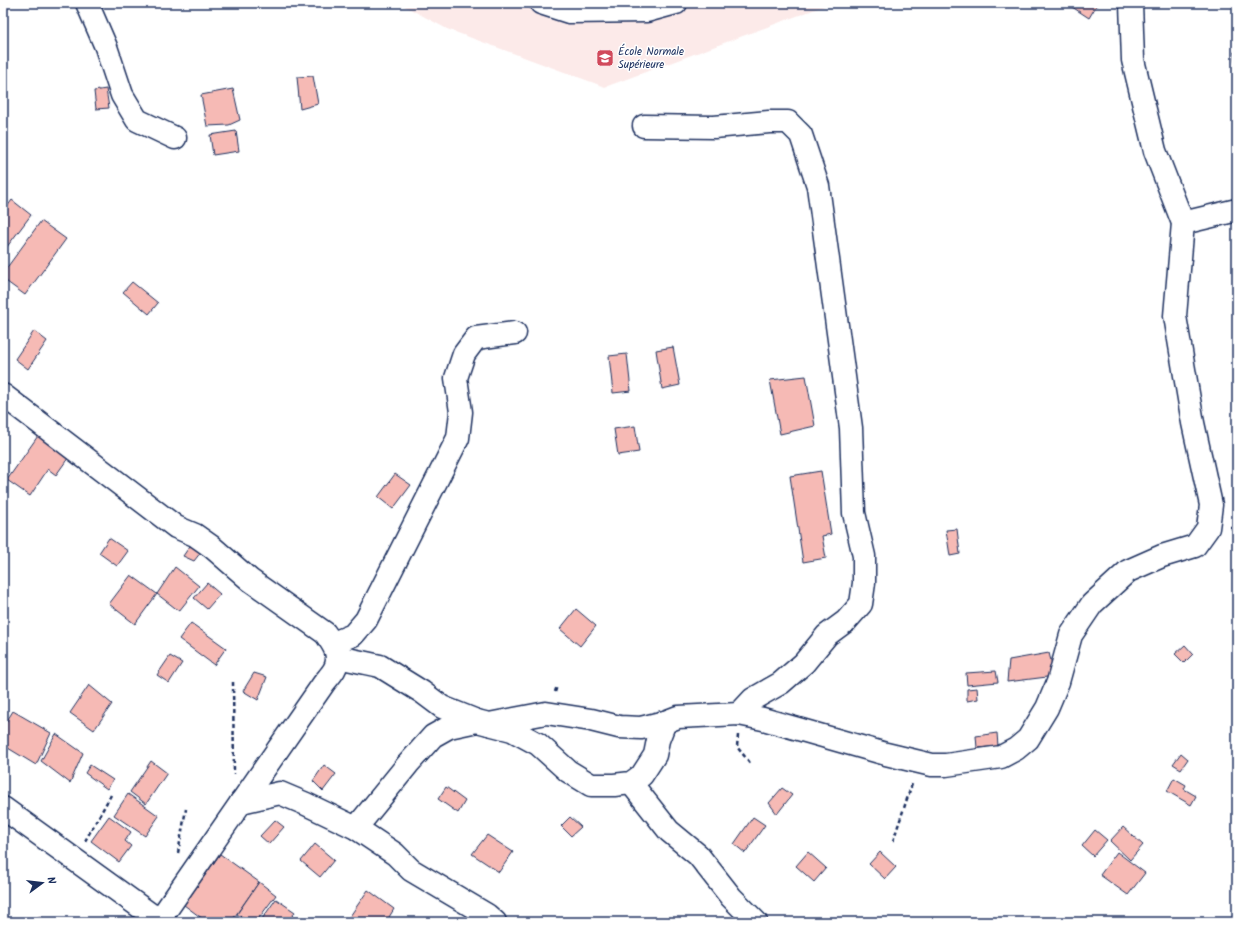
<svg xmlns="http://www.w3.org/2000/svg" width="1240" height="925" viewBox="0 0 1240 925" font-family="Kalam,sans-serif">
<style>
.built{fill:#fceae9}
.building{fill:#f6bab5;stroke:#1b2f5e}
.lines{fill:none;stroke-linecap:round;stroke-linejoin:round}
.minor-casing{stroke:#1b2f5e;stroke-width:25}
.path{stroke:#1b2f5e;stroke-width:2.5;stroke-dasharray:4 3;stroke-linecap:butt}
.minor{stroke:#fff;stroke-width:22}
.labels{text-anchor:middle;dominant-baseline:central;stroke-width:3;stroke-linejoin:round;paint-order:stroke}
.poi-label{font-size:11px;fill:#1b2f5e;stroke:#fff;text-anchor:start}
</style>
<rect width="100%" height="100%" fill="#fff"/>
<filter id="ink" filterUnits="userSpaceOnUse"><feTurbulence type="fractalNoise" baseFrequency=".025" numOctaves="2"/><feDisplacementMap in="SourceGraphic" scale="8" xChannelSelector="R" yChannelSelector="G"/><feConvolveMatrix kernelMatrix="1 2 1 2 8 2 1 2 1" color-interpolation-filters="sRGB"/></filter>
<g filter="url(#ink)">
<path class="built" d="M399,3H826L824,6L605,87L447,29Z"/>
<g class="building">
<path d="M1066,3H1098L1089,18Z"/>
<path d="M1237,51V78L1234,52Z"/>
<path d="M313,76L318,104L300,109L297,77Z"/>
<path d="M106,89L109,108L96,109L94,91Z"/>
<path d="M233,89L240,120L229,125L207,126L201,95Z"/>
<path d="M236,131L239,151L213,155L210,135Z"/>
<path d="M12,200L31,215L3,252V212Z"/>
<path d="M41,221L66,239L25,295L3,279V273Z"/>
<path d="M132,282L158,303L149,314L123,292Z"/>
<path d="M34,331L47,341L28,369L15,359Z"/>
<path d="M673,347L680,385L662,389L656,350Z"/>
<path d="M627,354L631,391L613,393L609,356Z"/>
<path d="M806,376L815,426L780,434L770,380Z"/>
<path d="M635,426L639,452L618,455L614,429Z"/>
<path d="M40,433L71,454L56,475L48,469L30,496L7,480Z"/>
<path d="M821,471L831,534L822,536L826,558L803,562L790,476Z"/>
<path d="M395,474L411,485L393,509L378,497Z"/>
<path d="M957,529L960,554L950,556L946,530Z"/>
<path d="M109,538L128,551L117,566L99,553Z"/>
<path d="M192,543L201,552L194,561L183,556Z"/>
<path d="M175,567L199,586L179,611L157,594Z"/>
<path d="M131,575L157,594L135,624L109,604Z"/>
<path d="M207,583L220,594L207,609L194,598Z"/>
<path d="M576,609L596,626L580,646L560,629Z"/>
<path d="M191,623L226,648L214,665L179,639Z"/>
<path d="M1185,645L1193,654L1184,663L1175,654Z"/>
<path d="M1049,653L1055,676L1007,682L1009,660Z"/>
<path d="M170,656L182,663L169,683L157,675Z"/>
<path d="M996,671L998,682L967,685L966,673Z"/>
<path d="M254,673L267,677L258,700L243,691Z"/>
<path d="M89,685L112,704L94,730L70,713Z"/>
<path d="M977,688L978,699L967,701V689Z"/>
<path d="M13,711L51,733L36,765L3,745V727Z"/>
<path d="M997,733L998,746L977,748L976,736Z"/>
<path d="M56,734L83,753L70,783L41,761Z"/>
<path d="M1181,753L1188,759L1181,769L1173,764Z"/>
<path d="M151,761L167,773L146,804L130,792Z"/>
<path d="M90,765L113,780L107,789L85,773Z"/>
<path d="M324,765L336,774L323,791L313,781Z"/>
<path d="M1174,778L1186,785L1184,789L1196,796L1191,805L1167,791Z"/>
<path d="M446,787L465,801L458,813L438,799Z"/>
<path d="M782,788L792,795L777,814L769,803Z"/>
<path d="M128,794L159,816L145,836L114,815Z"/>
<path d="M109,816L131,832L125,841L131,846L119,862L91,841Z"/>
<path d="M570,817L581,827L571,836L561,826Z"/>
<path d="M753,817L765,825L745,853L734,844Z"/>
<path d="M275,820L284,827L269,844L260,836Z"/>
<path d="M1123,827L1143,845L1130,860L1110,841Z"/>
<path d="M1095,830L1107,840L1093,856L1082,846Z"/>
<path d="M487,835L513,852L499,872L472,854Z"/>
<path d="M315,844L334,860L320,877L301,861Z"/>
<path d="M808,852L826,868L814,882L796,866Z"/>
<path d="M880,852L896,867L885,879L869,864Z"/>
<path d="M1117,852L1145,873L1128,895L1100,875Z"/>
<path d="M220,854L259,882L231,922H207L184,905Z"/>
<path d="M259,882L276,895L256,922H248L237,914Z"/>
<path d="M368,890L394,909L386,922H346Z"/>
<path d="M276,899L295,912L288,922H260Z"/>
<path d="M39,916L48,922H35Z"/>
</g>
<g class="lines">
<defs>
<g id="minor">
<path d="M87,3L106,47L122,95L137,120L175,138"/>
<path d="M541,3L569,12L647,11L676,3"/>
<path d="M644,126L714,127L769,122H788L801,135L818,186L851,428L854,513L864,556V583L861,604L846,621L827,635L804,663L781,683L753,699L739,714"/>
<path d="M1183,223L1237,210"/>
<path d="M3,395L176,527L195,535L212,547L250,580L325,633C333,644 342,656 334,670C331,675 327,679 324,683L158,922"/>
<path d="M333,643L353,635L366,620L458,438L461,412L456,378L464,354L476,338L515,333"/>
<path d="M338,657L380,666L422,692L442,707L477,721L512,730L538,744L568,771L591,785H614L631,783L642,775L655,755L658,740L665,722"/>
<path d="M489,724L546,713L591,720L619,727L641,728L665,722L678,717L739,714L763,719L886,754L932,765H946L1001,757L1016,749L1028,739L1047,708L1058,682L1071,635L1092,604L1128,571L1162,556L1195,546L1208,528L1211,505L1193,423L1175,316L1183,223L1155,151L1133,60L1131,3"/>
<path d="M631,783L669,831L698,855L731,897L756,922"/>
<path d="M241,802L280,793L306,804L356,828L395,854L411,870L487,915L495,922"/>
<path d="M3,808L161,922"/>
<path d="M356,828L408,764L433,736L449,727L477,721"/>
</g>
</defs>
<use href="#minor" class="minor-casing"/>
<g class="path">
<path d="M1230,528H1237"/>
<path d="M233,682L234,774"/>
<path d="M555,692L557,686"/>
<path d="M738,735L737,747L751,764"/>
<path d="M85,841L111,795"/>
<path d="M893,841L912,784L914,782"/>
<path d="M178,853L186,809"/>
</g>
<use href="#minor" class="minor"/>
</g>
</g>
<defs>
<symbol id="school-square" viewBox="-11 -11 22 22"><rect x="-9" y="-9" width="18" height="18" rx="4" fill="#d1495b" stroke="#fff"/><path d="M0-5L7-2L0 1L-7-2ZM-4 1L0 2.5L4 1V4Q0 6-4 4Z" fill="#fff"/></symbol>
</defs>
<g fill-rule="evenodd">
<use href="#school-square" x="595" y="48" width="20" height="20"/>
</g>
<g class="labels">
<g class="poi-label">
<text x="618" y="52">École Normale<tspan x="618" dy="13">Supérieure</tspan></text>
</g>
</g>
<rect width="1240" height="925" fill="none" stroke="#fff" stroke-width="16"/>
<rect x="8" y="8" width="1224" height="909" fill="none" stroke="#1b2f5e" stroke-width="1.5" filter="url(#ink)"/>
<g transform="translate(42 883) rotate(75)" stroke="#ffffff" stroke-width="3" paint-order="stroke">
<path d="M0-3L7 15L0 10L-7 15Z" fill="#1b2f5e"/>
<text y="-6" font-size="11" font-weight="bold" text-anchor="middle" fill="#1b2f5e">N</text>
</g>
</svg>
